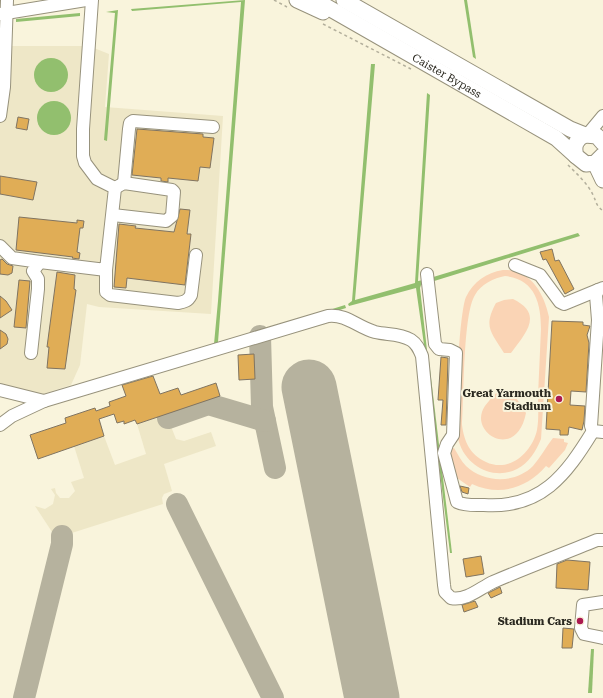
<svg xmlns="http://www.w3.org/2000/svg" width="603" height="698" viewBox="0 0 603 698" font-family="'Roboto Serif',serif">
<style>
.built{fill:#eee7c7}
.green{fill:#fad4b5;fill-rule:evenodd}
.water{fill:#92bf6e}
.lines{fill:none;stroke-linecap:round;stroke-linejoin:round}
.taxiway{stroke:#b6b29e;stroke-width:22}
.runway{stroke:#b6b29e;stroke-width:55}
.building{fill:#e0ad56;stroke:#807461}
.minor-casing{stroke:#97927c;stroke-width:14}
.major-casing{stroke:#97927c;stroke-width:17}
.path{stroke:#b3af9c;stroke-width:1.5;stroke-dasharray:3 3;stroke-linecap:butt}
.minor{stroke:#fff;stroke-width:12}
.major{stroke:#fff;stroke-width:15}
.poi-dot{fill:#ab1950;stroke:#f9f4dc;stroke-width:1.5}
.labels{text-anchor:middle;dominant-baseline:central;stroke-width:4;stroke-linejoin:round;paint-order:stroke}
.street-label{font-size:11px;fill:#2b2920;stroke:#f9f4dc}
.poi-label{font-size:11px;font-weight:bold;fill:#2b2920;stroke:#f9f4dc;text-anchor:end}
</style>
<rect width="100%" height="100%" fill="#f9f4dc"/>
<g class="built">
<path d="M7,23L9,46H89L109,54L105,107L223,116L211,314L99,307L87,304L80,365L71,385L21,401L0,395V24Z"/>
<path d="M166,414L176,439L184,441L211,432L216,446L164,464L172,491L164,494L162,498L163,504L56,538L35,506L45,509L53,504L55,495L51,489L55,488L56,493L60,498H69L75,491L71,482L84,478L74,446L104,436L115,465L146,454L137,424Z"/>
</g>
<g class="green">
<path d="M503,270C530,269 544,293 549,317L541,439C536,451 529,463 517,469C494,481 466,466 459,442C453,427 459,312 466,297C474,281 486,273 503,270ZM505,276C535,279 541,303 541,329C540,351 539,373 538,396C538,407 539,419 537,430C532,453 509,473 486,462C470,455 464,441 462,425C464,399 463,313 475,295C481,284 494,278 505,276Z"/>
<path d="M513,299C544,314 526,333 511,353H504C491,332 483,327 496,303L504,300Z"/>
<path d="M497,392L513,393L526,413C517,459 474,436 482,412C484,405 492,398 497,392Z"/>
<path d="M553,438L564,439V442L568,443L565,450L549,468L546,466C527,488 500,497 472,484L470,487L457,478L456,474L451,475L446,450L454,448C458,454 461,461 466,466C484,483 515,484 533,466C540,458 546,447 553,438Z"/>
</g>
<g class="water">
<path d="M245,0L218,342L220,344L345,305L346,308L225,346L211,347L214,344L218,301L241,2L132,11L131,9Z"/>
<path d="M464,0H467L476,59L473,57Z"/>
<path d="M118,10L107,141L104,140L115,13L106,12Z"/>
<path d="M80,13V16L16,22V19Z"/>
<circle cx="51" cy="75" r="17"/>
<path d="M371,64H375L355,300L415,283L427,93L430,95L418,281L428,279V283L421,285L420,288L428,359H426L416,288L349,306L348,304L352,301Z"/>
<circle cx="54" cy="118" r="17"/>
<path d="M578,233L580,236L431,282L430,278Z"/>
<path d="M426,361H429L452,553H450Z"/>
<path d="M591,649H594L592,693H588Z"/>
</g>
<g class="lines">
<g class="taxiway">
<path d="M260,336L262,407L275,468"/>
<path d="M168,418L208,404L265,421"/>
<path d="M177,504L273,698"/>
<path d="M24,698L62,544V536"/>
</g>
<path class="runway" d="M309,387L372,698"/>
</g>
<g class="building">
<path d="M18,117L29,119L27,130L16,128Z"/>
<path d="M137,129L203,134V137L214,138L210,168L200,167L198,181L168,178V182L161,181V178L132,175Z"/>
<path d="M0,176L37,182L33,200L0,194Z"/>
<path d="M180,209L190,210L187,234H191L185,285L127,278L126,288L114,287L119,224L136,226L135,228L174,232Z"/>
<path d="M19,217L77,223V220L84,221L83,228H80L77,252L80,253L79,259L72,258L73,257L16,250Z"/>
<path d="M552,249L555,261L559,260L574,289L565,294L546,259L543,260L540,252Z"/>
<path d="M2,259L7,264L13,266L12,273L8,275L0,274V260Z"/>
<path d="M57,272L75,275L74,289L76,290L65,369L47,368L49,347H47Z"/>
<path d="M19,280L30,281L26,328L14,327Z"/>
<path d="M0,296L6,301L12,310L0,318Z"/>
<path d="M552,321L583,322V325L590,326L587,335L589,343L586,392L571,391L570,405L585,406L584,421L582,430L569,427L568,435H560V430L546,429Z"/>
<path d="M0,330L6,334L8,339L7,344L0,349Z"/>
<path d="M254,354L255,379L239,380L238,355Z"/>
<path d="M441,357L448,358L446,425H441L443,400H438Z"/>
<path d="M153,376L160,394L178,388L181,395L216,383L220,396L137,424L135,420L124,424V421L117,423L114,414L99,419L104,436L38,459L30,435L66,423L65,418L95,408L96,411L110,406L109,402L126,396L122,385Z"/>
<path d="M460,486L469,488L468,494L462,492Z"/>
<path d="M481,556L484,574L466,577L463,559Z"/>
<path d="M567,560L590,562L588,590L556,588L557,564Z"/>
<path d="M500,587L502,593L491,598L488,593Z"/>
<path d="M475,601L478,607L464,612L462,605Z"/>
<path d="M563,628L574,629L572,648H562Z"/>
</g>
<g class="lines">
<defs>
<g id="minor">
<path d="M0,14L86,0"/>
<path d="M0,116L4,87L7,0"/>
<path d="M588,134L603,116"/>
<path d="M124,183L129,129L130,123L133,121L213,127"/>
<path d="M113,215L166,221L172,216L174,192L172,190L124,183L115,188"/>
<path d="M0,246L12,258L40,262L33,271L38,279V289L31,353"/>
<path d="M40,262L106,270L115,188L97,179L85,163L83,156V129L92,0"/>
<path d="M515,265L540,275L560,302L564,304L598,290"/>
<path d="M106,270V292L110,295L178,303C184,302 188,301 191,295L196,255"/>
<path d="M427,274L435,344L439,349L450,350L456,353L453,435L447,444L444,453L457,502C465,506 475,505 484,505C541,509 566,475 593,431"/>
<path d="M603,288L598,290L596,295L598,320L591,426L593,431L603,432"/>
<path d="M0,390L44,401"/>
<path d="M0,425L12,416L44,401L328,316C347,314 357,327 375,332C387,335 399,333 411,340C417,344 419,349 422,356L444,585L445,592L451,598C467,601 480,588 493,582C528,567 563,554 597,540H603"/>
<path d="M603,602L583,605L581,628L584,634L603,638"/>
</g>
<g id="major">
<path d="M297,0L323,12"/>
<path id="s1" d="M315,0L556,138L576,156"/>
<path d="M344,0L570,129L585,135"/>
<path d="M603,143L597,136L585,135C576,139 573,146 576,156L586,164L595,163L603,155"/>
<path d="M595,163L603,180"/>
</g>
</defs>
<use href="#minor" class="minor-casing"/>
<use href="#major" class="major-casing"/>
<g class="path">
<path d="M274,0L287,7"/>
<path d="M323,24L411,69"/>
<path d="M568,165C577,174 588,184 593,195C597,203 595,204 603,211"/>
</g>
<use href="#minor" class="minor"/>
<use href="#major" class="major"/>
</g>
<g class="poi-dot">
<circle cx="559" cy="399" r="4"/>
<circle cx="580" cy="621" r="4"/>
</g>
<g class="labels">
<g class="street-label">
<text stroke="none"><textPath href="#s1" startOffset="152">Caister Bypass</textPath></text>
</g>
<g class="poi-label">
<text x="551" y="393">Great Yarmouth<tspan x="551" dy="13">Stadium</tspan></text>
<text x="572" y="621">Stadium Cars</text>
</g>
</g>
</svg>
